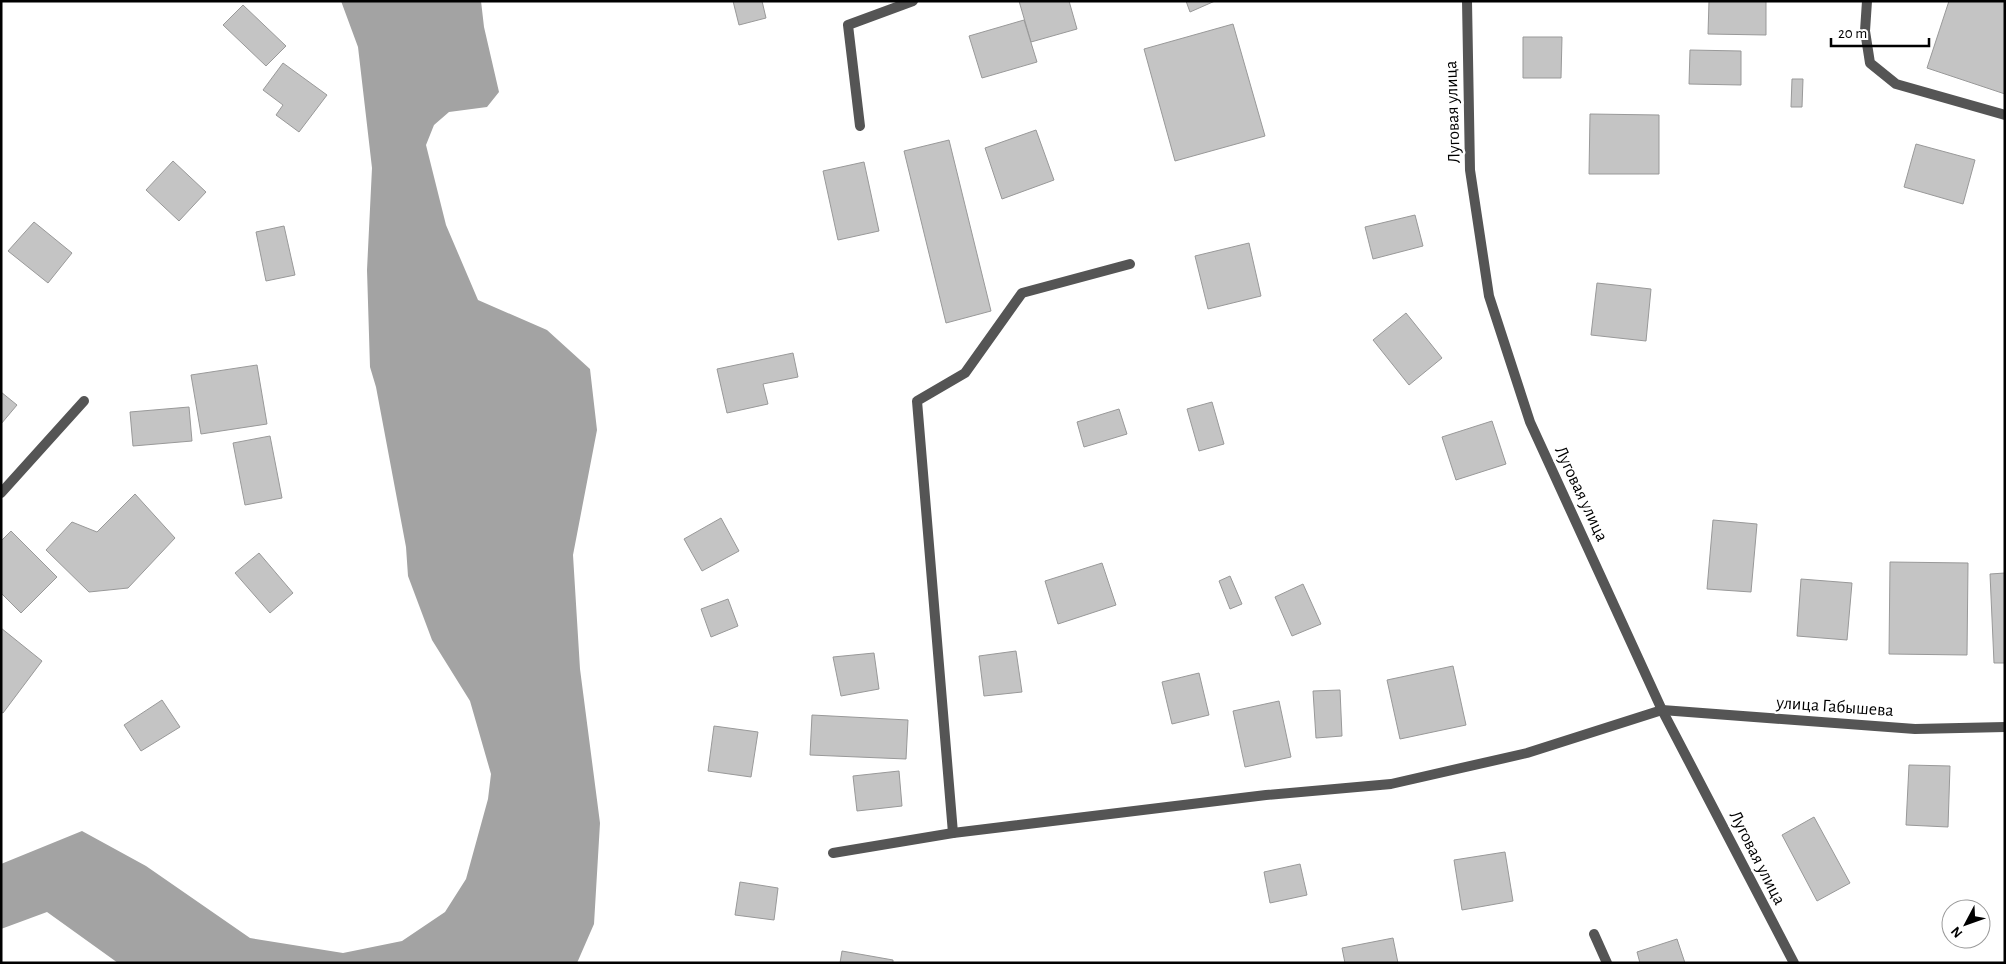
<svg xmlns="http://www.w3.org/2000/svg" width="2006" height="964" viewBox="0 0 2006 964" font-family="'Alegreya Sans',sans-serif">
<style>
.water{fill:#a3a3a3}
.building{fill:#c4c4c4;stroke:#999}
.lines{fill:none;stroke-linecap:round;stroke-linejoin:round}
.service{stroke:#555;stroke-width:10}
.minor{stroke:#555;stroke-width:10}
.labels{text-anchor:middle;dominant-baseline:central;stroke-width:5;stroke-linejoin:round;paint-order:stroke}
.street-label{font-size:18px;fill:#000;stroke:#fff}
</style>
<rect width="100%" height="100%" fill="#fff"/>
<path class="water" d="M341,1H481L484,27L499,92L487,107L449,112L434,125L426,145L446,225L478,300L547,330L590,369L597,430L573,555L580,669L600,823L594,924L577,963H118L47,912L1,929V864L82,831L146,866L250,938L343,953L402,941L445,912L466,879L488,799L491,774L470,701L432,640L408,576L406,547L376,387L370,367L367,270L372,168L358,47Z"/>
<g class="building">
<path d="M733,1H762L766,18L739,25Z"/>
<path d="M1019,1H1069L1077,29L1031,42Z"/>
<path d="M1186,1H1215L1190,12Z"/>
<path d="M1709,1H1766V35L1708,34Z"/>
<path d="M1949,1H2005V94L1927,68Z"/>
<path d="M243,5L286,46L266,66L223,25Z"/>
<path d="M1024,20L1037,62L982,78L969,36Z"/>
<path d="M1233,24L1265,136L1175,161L1144,49Z"/>
<path d="M1523,37H1562L1561,78H1523Z"/>
<path d="M1690,50L1741,51V85L1689,84Z"/>
<path d="M283,63L327,95L299,132L276,115L283,105L263,90Z"/>
<path d="M1792,79H1803L1802,107H1791Z"/>
<path d="M1590,114L1659,115V174H1589Z"/>
<path d="M1036,130L1054,180L1002,199L985,148Z"/>
<path d="M949,140L991,311L946,323L904,151Z"/>
<path d="M1916,144L1975,160L1963,204L1904,187Z"/>
<path d="M173,161L206,192L179,221L146,190Z"/>
<path d="M864,162L879,231L838,240L823,171Z"/>
<path d="M1415,215L1423,246L1373,259L1365,227Z"/>
<path d="M34,222L72,253L48,283L8,251Z"/>
<path d="M284,226L295,275L266,281L256,232Z"/>
<path d="M1249,243L1261,296L1208,309L1195,256Z"/>
<path d="M1597,283L1651,289L1646,341L1591,335Z"/>
<path d="M1406,313L1442,358L1409,385L1373,340Z"/>
<path d="M793,353L798,377L763,384L768,404L727,413L717,369Z"/>
<path d="M257,365L267,424L201,434L191,375Z"/>
<path d="M1,392L17,405L1,424Z"/>
<path d="M1212,402L1224,444L1199,451L1187,409Z"/>
<path d="M189,407L192,441L133,446L130,412Z"/>
<path d="M1119,409L1127,434L1084,447L1077,422Z"/>
<path d="M1492,421L1506,464L1456,480L1442,437Z"/>
<path d="M270,436L282,498L245,505L233,443Z"/>
<path d="M135,494L175,538L128,588L89,592L46,550L72,522L97,532Z"/>
<path d="M721,518L739,551L702,571L684,539Z"/>
<path d="M1713,520L1757,524L1751,592L1707,589Z"/>
<path d="M11,531L57,577L21,613L1,593V541Z"/>
<path d="M259,553L293,593L270,613L235,573Z"/>
<path d="M1890,562L1968,563L1967,655L1889,654Z"/>
<path d="M1102,563L1116,605L1058,624L1045,581Z"/>
<path d="M2005,573V663H1994L1990,574Z"/>
<path d="M1230,576L1242,604L1230,609L1219,581Z"/>
<path d="M1801,579L1852,583L1847,640L1797,636Z"/>
<path d="M1303,584L1321,624L1292,636L1275,597Z"/>
<path d="M728,599L738,626L711,637L701,609Z"/>
<path d="M1,628L42,661L3,713L1,712Z"/>
<path d="M1016,651L1022,692L984,696L979,656Z"/>
<path d="M874,653L879,689L841,696L833,657Z"/>
<path d="M1453,666L1466,725L1400,739L1387,680Z"/>
<path d="M1199,673L1209,715L1172,724L1162,682Z"/>
<path d="M1340,690L1342,736L1316,738L1313,691Z"/>
<path d="M162,700L180,727L141,751L124,725Z"/>
<path d="M1279,701L1291,757L1245,767L1233,711Z"/>
<path d="M812,715L908,720L906,759L810,755Z"/>
<path d="M714,726L758,732L751,777L708,771Z"/>
<path d="M1909,765L1950,766L1948,827L1906,825Z"/>
<path d="M899,771L902,806L857,811L853,776Z"/>
<path d="M1814,817L1850,883L1817,901L1782,835Z"/>
<path d="M1505,852L1513,901L1462,910L1454,860Z"/>
<path d="M1300,864L1307,895L1270,903L1264,872Z"/>
<path d="M740,882L778,888L774,920L735,915Z"/>
<path d="M1393,938L1398,963H1345L1342,948Z"/>
<path d="M1677,939L1685,963H1640L1637,952Z"/>
<path d="M842,951L893,960V963H840Z"/>
</g>
<g class="lines">
<g class="service">
<path d="M860,126L848,25L913,1"/>
<path d="M953,833L917,401L965,373L1022,293L1130,264"/>
<path d="M833,853L953,833L1266,795L1391,784L1527,753L1662,710"/>
<path d="M1594,934L1607,963"/>
</g>
<g class="minor">
<path d="M1467,1L1470,170L1489,296L1530,422L1662,710L1794,963"/>
<path d="M1867,1L1865,31L1870,63L1896,84L2005,115"/>
<path d="M1,493L84,401"/>
<path d="M1662,710L1915,729L2005,727"/>
</g>
</g>
<g class="labels">
<g class="street-label">
<text transform="translate(1453 112) rotate(-92)">Луговая улица</text>
<text transform="translate(1581 494) rotate(65)">Луговая улица</text>
<text transform="translate(1835 707) rotate(4)">улица Габышева</text>
<text transform="translate(1757 858) rotate(63)">Луговая улица</text>
</g>
</g>
<rect width="2006" height="964" fill="none" stroke="#000000" stroke-width="5"/>
<g transform="translate(1966 924) rotate(229)"><circle r="24" fill="#ffffff" stroke="#999999"/>
<path d="M0-4L9 19L0 12L-9 19Z" fill="#000000"/>
<text y="-8" font-size="14" font-weight="bold" text-anchor="middle" fill="#000000">N</text>
</g>
<path d="M1831 38v8h98v-8" fill="none" stroke="#000000" stroke-width="2.5"/>
<text x="1838" y="38" font-size="15" fill="#000000" stroke="#ffffff" stroke-width="4" paint-order="stroke">20 m</text>
</svg>
